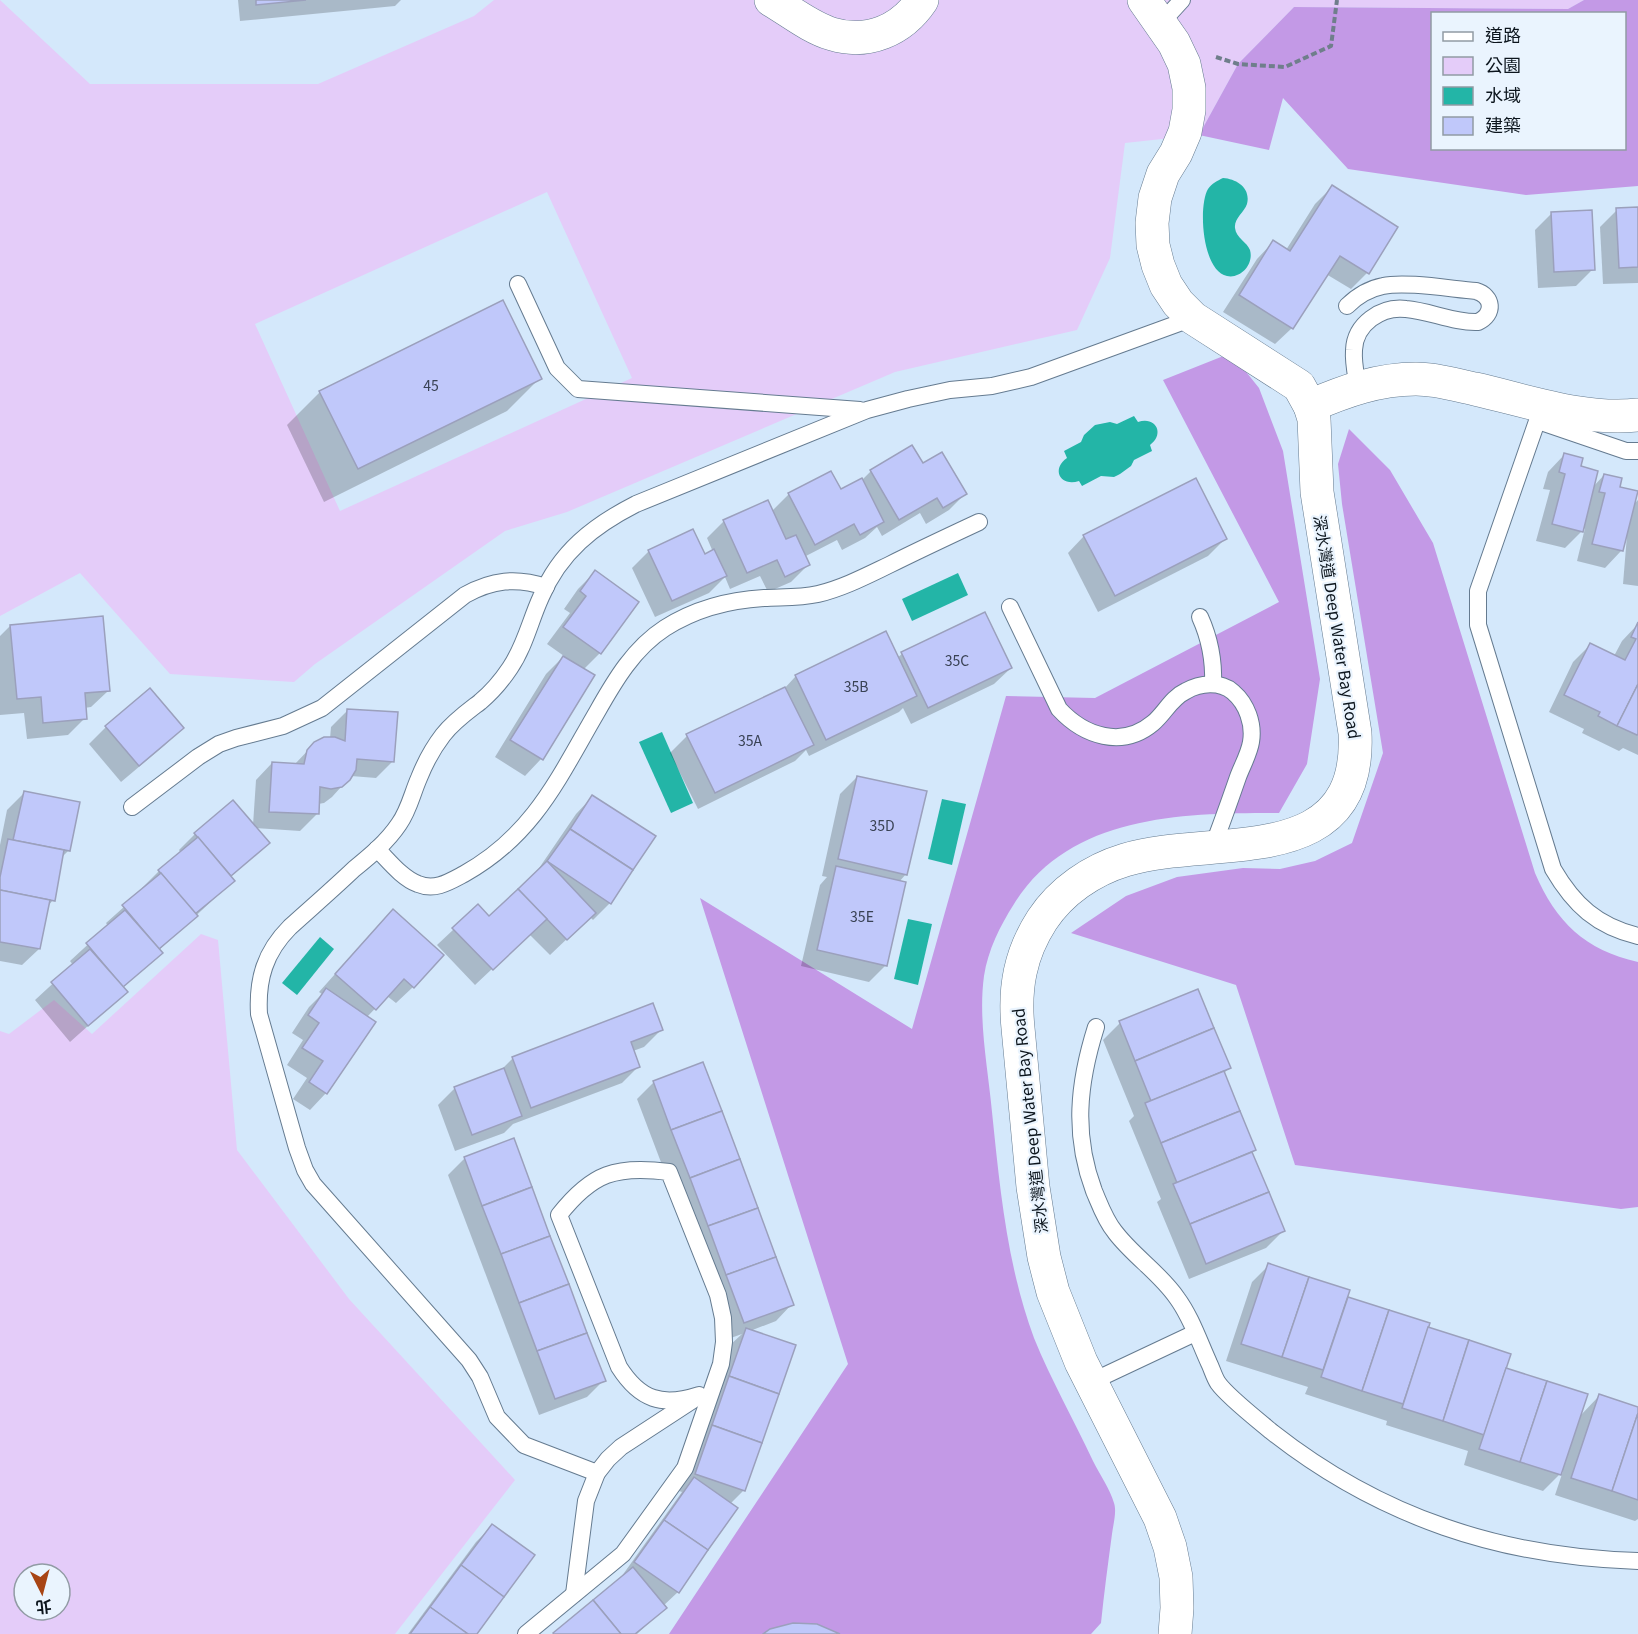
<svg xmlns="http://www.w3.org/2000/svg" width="1638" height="1634" viewBox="0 0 1638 1634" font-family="Georgia,'Noto Sans TC',serif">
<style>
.green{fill:#e4ccf9;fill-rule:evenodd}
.forest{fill:#c399e6;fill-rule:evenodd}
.water{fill:#23b5a7}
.shadow{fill:#0003}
.building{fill:#c0c8fa;stroke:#9ba0bc;stroke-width:1.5}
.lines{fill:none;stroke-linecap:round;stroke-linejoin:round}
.lane-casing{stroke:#657b90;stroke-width:18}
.street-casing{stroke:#657b90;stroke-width:34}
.secondary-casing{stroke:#657b90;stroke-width:34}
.path{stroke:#6f7e8b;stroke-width:4;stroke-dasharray:6 3;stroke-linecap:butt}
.lane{stroke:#fff;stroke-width:16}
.street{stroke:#fff;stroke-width:33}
.secondary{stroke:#fff;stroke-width:33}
.labels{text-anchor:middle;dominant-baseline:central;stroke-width:4.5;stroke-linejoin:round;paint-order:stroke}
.number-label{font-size:14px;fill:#394254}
.street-label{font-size:16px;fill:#0c151d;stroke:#eaf4fe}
</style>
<rect width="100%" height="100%" fill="#d4e8fb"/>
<g class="green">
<path d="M0,0L90,84H318L474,16L494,0H1584L1568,9L1294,7L1238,64L1199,135L1125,143L1110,258L1077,330L895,372L567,512L505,531L315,664L294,682L170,674L80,573L0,616ZM547,192L632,378L340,511L255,324Z"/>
<path d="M201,934L218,940L237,1150L349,1299L515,1480L395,1634H0V1031L9,1034L54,1000L92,1034ZM24,1574H60V1610H24Z"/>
</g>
<g class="forest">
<path d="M1584,0H1638V186L1526,195L1348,169L1283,98L1269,150L1199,135L1238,64L1294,7L1568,9ZM1432,14H1624V148H1432Z"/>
<path d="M1231,353L1259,388L1283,451L1320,679L1307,764L1279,813C1184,813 1070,814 1014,904C1000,926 988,950 984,976C978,1020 988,1068 992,1112C1000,1189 1007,1265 1034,1338C1051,1380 1074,1420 1093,1461C1100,1475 1110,1489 1114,1503C1117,1512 1113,1525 1112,1534C1108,1564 1104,1593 1101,1623L1091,1634H669L848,1364L700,898L912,1029L1006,696L1095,698L1279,602L1163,380Z"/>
<path d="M1349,429L1390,470L1433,543L1535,873C1556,922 1585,950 1638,962V1207L1621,1209L1295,1165L1236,985L1071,933L1126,896L1177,877L1243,868L1280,869L1315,861L1352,843L1383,753L1342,504L1338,464Z"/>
</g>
<g class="water">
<path d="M1223,178C1237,179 1251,188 1247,204C1244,213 1234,218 1235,228C1236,238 1247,242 1250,250C1254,264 1241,279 1227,276C1202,271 1198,206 1208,189C1212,183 1217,181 1223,178Z"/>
<path d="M1134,416L1138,422C1156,416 1165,434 1150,445L1152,451L1134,460L1131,466L1120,474L1114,477L1101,476L1082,486L1079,481C1060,487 1051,469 1067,458L1064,451L1081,442L1084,435L1095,425L1110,422L1117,424Z"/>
<path d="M958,573L968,595L912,621L902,599Z"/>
<path d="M662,732L693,803L671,813L639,742Z"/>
<path d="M942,799L966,804L952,865L928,859Z"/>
<path d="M908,919L932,924L918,985L894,979Z"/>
<path d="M320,937L334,949L297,995L282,983Z"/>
</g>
<g class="shadow">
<path d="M238,0H401L395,6L240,21Z"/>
<path d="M1332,187L1367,273L1351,289L1326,274L1292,328L1275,344L1223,312L1257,259L1273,242L1286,250L1315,204Z"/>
<path d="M1638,209V283L1603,284L1600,227L1617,210Z"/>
<path d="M1552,213L1593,269L1576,286L1538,288L1535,230Z"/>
<path d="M540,378L507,411L324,502L287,425L320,392Z"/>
<path d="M911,447L922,465L965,494L949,510L926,524L920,513L882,536L877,527L865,538L842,550L837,540L804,557L808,565L791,582L768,592L760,576L730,589L725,577L709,593L655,617L632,568L649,551L704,556L713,552L707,538L724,521L771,512L789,494L840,491L862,480L871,471Z"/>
<path d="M1564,455L1579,467L1593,487L1604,475L1633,505L1638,500V586L1623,584L1627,535L1626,534L1621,551L1605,568L1577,561L1585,528L1565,548L1536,541L1550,490L1543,489L1548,472Z"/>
<path d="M1084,536L1225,539L1208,556L1098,612L1068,553Z"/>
<path d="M595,572L600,653L583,670L541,759L525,776L495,757L546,674L564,656L547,644L570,613L564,609L578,589Z"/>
<path d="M1638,624V755L1623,748L1619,751L1582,733L1584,729L1549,712L1573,662L1590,645L1614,656L1622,641Z"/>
<path d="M10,626L108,691L91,707L84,708L85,718L68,735L27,739L24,713L0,715V636Z"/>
<path d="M885,633L897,658L902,654L1011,668L994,684L911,724L903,708L899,712L809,756L806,750L795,761L698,809L670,753L687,736L783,690L795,677Z"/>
<path d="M348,710L393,761L376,778L351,776L332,797L324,803L318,804L317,814L300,831L255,828L268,843L230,877L233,880L216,897L158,951L160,953L122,988L126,992L70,1042L35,1000L73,965L70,961L108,926L106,923L144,889L142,888L159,871L181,853L179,850L195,834L253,825L256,780L272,763L294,765L315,743L330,739L331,727Z"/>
<path d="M106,727L182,728L165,745L121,782L89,744Z"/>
<path d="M857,777L906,874L899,882L886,965L869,982L801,966L820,885L827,877L822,876L840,794Z"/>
<path d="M24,793L78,803L68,851L61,858L53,900L48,906L39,949L22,965L0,961V845L7,810Z"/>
<path d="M592,797L610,903L593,920L590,917L550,955L529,934L475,985L437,945L454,929L489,918L533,877L576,814Z"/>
<path d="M376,928L413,987L396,1003L387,996L367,1017L326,1093L310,1110L293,1099L307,1078L287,1065L303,1040L292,1033L309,1007L322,994L319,992Z"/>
<path d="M1197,991L1229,1068L1223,1074L1255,1150L1251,1153L1283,1231L1266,1248L1189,1279L1157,1202L1161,1199L1129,1121L1134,1116L1103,1040L1120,1023Z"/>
<path d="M661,1030L644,1047L633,1051L639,1066L622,1083L513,1124L504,1133L455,1151L438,1105L455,1088L500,1071L513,1058Z"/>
<path d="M654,1082L792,1304L776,1321L750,1331L744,1490L730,1504L736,1508L678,1592L663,1606L665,1608L637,1634H553L619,1580L682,1492L679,1491L729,1346L742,1334L728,1339L637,1099Z"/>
<path d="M465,1158L604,1380L587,1397L539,1415L448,1175Z"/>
<path d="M1269,1265L1346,1298L1428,1324L1426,1328L1504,1369L1580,1416L1599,1396L1638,1409V1519L1635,1521L1555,1495L1563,1471L1543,1491L1464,1465L1468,1451L1386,1425L1387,1421L1305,1394L1308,1387L1226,1361L1252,1282Z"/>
<path d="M493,1525L475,1634H408L476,1542Z"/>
</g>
<g class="building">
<path d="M256,0H306L256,5Z"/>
<path d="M1332,185L1398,227L1369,274L1340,256L1293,329L1239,295L1273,240L1290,251Z"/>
<path d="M1638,207V267L1619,268L1616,208Z"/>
<path d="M1592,210L1595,270L1554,272L1551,212Z"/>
<path d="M503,300L542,379L358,469L319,391Z"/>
<path d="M912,445L923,463L942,452L967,494L943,508L937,498L899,520L870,470Z"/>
<path d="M1564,453L1583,458L1581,466L1598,471L1583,532L1552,524L1565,474L1559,472Z"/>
<path d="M831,471L841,489L862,478L884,522L860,535L854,524L815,545L788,493Z"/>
<path d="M1604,474L1622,478L1620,487L1638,491L1623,551L1592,544L1605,493L1599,492Z"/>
<path d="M1196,478L1227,539L1115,596L1083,535Z"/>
<path d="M768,500L786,539L796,535L810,565L785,577L777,560L747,573L723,520Z"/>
<path d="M693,529L705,554L714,549L727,576L672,601L648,550Z"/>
<path d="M595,570L639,602L601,654L563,627L586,596L580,591Z"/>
<path d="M985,612L1012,668L928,708L901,652Z"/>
<path d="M103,616L110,691L85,693L87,719L43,723L41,697L17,699L10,625Z"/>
<path d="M1638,622V684L1617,726L1598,716L1600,712L1564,695L1590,643L1625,660L1636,639L1631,637Z"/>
<path d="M886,631L917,696L826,740L795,675Z"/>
<path d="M563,656L595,675L543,760L510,740Z"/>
<path d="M1638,684V734L1637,735L1617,726Z"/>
<path d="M785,687L814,745L715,793L686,734Z"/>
<path d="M150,688L184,728L139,766L105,726Z"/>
<path d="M347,709L398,712L394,762L357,759L356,770L350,780L342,787L331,789L320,787L319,814L269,812L272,762L304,764L307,750L314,742L324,737H335L345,741Z"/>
<path d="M857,776L927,791L907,875L838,859Z"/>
<path d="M24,791L80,802L70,851L13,840Z"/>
<path d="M592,795L656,836L633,870L570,829Z"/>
<path d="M233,800L270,843L231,876L194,833Z"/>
<path d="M570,829L633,870L611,904L547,861Z"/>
<path d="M198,837L235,881L195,914L158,870Z"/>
<path d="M8,839L64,850L55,901L0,890V877Z"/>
<path d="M547,861L596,913L567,940L518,889Z"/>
<path d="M836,866L906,882L887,966L817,950Z"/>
<path d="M161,873L198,916L159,949L122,905Z"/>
<path d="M518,889L547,919L493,970L452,928L478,904L489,916Z"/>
<path d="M0,890L50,900L40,949L0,942Z"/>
<path d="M393,909L444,955L414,988L404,979L376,1010L335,974Z"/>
<path d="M125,910L163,953L123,987L86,943Z"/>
<path d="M90,949L128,992L88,1026L51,982Z"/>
<path d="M326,988L376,1022L327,1094L309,1082L323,1061L302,1048L319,1023L308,1015Z"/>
<path d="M1198,989L1214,1028L1135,1061L1119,1021Z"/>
<path d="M653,1003L663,1030L631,1042L640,1067L531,1108L512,1057Z"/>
<path d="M1214,1028L1231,1068L1151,1101L1135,1061Z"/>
<path d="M703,1062L722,1111L671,1130L653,1081Z"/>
<path d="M504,1068L522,1116L472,1135L454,1087Z"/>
<path d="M1224,1071L1240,1111L1161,1143L1145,1103Z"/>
<path d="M722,1111L740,1159L690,1178L671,1130Z"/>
<path d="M1240,1111L1256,1150L1177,1183L1161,1143Z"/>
<path d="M514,1138L532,1187L482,1206L464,1157Z"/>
<path d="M1252,1152L1269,1192L1190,1224L1173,1184Z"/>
<path d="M740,1159L758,1208L708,1226L690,1178Z"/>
<path d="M532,1187L550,1236L501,1254L482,1206Z"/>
<path d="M1269,1192L1285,1231L1206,1264L1190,1224Z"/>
<path d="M758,1208L776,1257L726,1275L708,1226Z"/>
<path d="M550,1236L569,1284L519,1303L501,1254Z"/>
<path d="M776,1257L794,1305L744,1323L726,1275Z"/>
<path d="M1268,1263L1309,1277L1282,1357L1241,1344Z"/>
<path d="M1309,1277L1350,1290L1323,1370L1282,1357Z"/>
<path d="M569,1284L587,1333L537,1351L519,1303Z"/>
<path d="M1348,1297L1389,1310L1362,1391L1321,1377Z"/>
<path d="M1389,1310L1430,1323L1403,1404L1362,1391Z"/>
<path d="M1428,1327L1469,1340L1443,1421L1402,1408Z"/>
<path d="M746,1328L796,1345L779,1394L729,1376Z"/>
<path d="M587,1333L606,1381L555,1399L537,1351Z"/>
<path d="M1469,1340L1511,1354L1484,1435L1443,1421Z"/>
<path d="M1506,1368L1547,1381L1520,1462L1479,1449Z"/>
<path d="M729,1376L779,1394L762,1443L712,1425Z"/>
<path d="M1547,1381L1588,1394L1561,1475L1520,1462Z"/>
<path d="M1599,1394L1638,1407V1413L1612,1491L1571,1478Z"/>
<path d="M1638,1413V1500L1612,1491Z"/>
<path d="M712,1425L762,1443L745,1491L695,1474Z"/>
<path d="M694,1477L738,1508L708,1550L664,1520Z"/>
<path d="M664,1520L708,1550L679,1593L634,1562Z"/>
<path d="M492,1524L535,1555L504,1597L461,1565Z"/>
<path d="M461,1565L504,1597L477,1634H468L430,1607Z"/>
<path d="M633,1567L667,1608L635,1634H621L593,1600Z"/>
<path d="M593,1600L621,1634H554L553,1633Z"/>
<path d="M430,1607L468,1634H410Z"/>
<path d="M793,1623L817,1624L840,1634H763L770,1629Z"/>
</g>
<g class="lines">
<defs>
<g id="lane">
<path d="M1160,24L1182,0"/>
<path d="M518,284L557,368L578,389L860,410"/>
<path d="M1347,306C1357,296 1368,289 1383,286C1405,281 1451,289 1476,291C1493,296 1495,314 1478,322C1454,323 1430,311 1406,309C1381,306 1355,324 1354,350C1353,363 1356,375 1358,387"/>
<path d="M1543,404L1478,591V625L1553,869C1574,905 1597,926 1638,936"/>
<path d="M1538,421L1626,451H1638"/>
<path d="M1010,607L1059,709C1084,736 1122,749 1153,723C1165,713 1171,698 1186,691C1200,683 1220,681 1233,692C1247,704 1254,724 1251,742C1249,754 1242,766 1238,777C1230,800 1222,823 1213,846"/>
<path d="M1200,617C1210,639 1214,660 1213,684"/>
<path d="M132,807L198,757L219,744L236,738L283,726L322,708L465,595C492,580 516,577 546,587"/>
<path d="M377,849C389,861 402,878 418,884C435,891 449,882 464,874C534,835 559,777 597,712C615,680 634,648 665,628C695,609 728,600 764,598C782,597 800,598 818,594C843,588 866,576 889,565C919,550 949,536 979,522"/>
<path d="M1096,1027C1078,1084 1073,1135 1094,1191C1100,1205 1105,1220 1115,1232C1133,1256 1160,1273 1177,1298C1191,1317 1199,1341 1209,1363C1212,1369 1214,1377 1218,1383C1228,1397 1259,1421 1272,1432C1380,1517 1501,1557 1638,1561"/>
<path d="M1091,1382L1195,1333"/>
<path d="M597,1473L524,1445L497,1417L480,1377L469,1360L313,1184L305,1170L297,1148L259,1014C257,979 265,952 290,927C311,908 333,889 354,869C370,856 387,842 399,824C409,810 412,794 419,778C425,763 433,748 443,735C454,721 467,712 480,702C492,692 502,680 510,668C525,646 530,621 541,597C560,552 593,526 636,504L867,410L908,399L950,390L992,386L1031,377L1193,318"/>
<path d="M574,1594L586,1501L597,1473L608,1459L621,1447L693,1400"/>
<path d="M526,1634L623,1554L685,1468L721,1364L724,1342L723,1318L718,1295L669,1172C616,1165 592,1173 559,1215L619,1367C640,1400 662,1407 699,1395"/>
</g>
<path id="street" d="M1310,406C1345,391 1378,379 1416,379C1437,379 1456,385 1475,389C1528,401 1584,421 1638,415"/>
<g id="secondary">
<path d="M771,0C790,11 811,28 832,34C868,45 902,30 922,0"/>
<path d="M1144,0L1174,43L1184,64L1189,88V110L1185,132L1176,153L1163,174L1155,198L1152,223L1153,245L1158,265L1166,285L1178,303L1193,318L1299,386L1310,406L1314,419L1317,492L1355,733C1362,874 1212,833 1125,860C1092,870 1061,891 1042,920C1020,954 1014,988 1018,1028L1033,1187L1044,1257L1053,1292L1081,1362L1160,1518L1170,1547L1176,1577L1177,1608L1175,1634"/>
</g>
</defs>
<use href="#lane" class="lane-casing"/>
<use href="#street" class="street-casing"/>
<use href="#secondary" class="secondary-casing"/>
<path class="path" d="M1216,57L1238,64L1285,67L1331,46L1337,0"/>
<use href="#lane" class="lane"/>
<use href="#street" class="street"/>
<use href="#secondary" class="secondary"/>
</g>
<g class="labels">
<g class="number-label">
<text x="431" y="385">45</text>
<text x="957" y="660">35C</text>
<text x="856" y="686">35B</text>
<text x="750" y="740">35A</text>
<text x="882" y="825">35D</text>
<text x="862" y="916">35E</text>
</g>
<g class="street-label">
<text transform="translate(1338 627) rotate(81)">深水灣道 Deep Water Bay Road</text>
<text transform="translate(1029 1121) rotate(-96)">深水灣道 Deep Water Bay Road</text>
</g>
</g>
<rect x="1431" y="12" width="195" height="138" fill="#eaf4fe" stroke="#919ba4" stroke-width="1.5"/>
<rect x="1443" y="32" width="30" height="9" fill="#ffffff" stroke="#919ba4" stroke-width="1.5"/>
<text x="1485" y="42" font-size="18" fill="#0c151d">道路</text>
<rect x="1443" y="57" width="30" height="18" fill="#e4ccf9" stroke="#919ba4" stroke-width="1.5"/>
<text x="1485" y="72" font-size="18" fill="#0c151d">公園</text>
<rect x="1443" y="87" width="30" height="18" fill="#23b5a7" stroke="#919ba4" stroke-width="1.5"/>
<text x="1485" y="102" font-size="18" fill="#0c151d">水域</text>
<rect x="1443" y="117" width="30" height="18" fill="#c0c8fa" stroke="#919ba4" stroke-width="1.5"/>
<text x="1485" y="132" font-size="18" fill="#0c151d">建築</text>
<g transform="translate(42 1592) rotate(174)"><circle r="28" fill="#eaf4fe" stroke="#919ba4" stroke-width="1.5"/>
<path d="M0-4.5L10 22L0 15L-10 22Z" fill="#a84414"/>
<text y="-9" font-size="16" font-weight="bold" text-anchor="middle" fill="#0c151d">北</text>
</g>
</svg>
